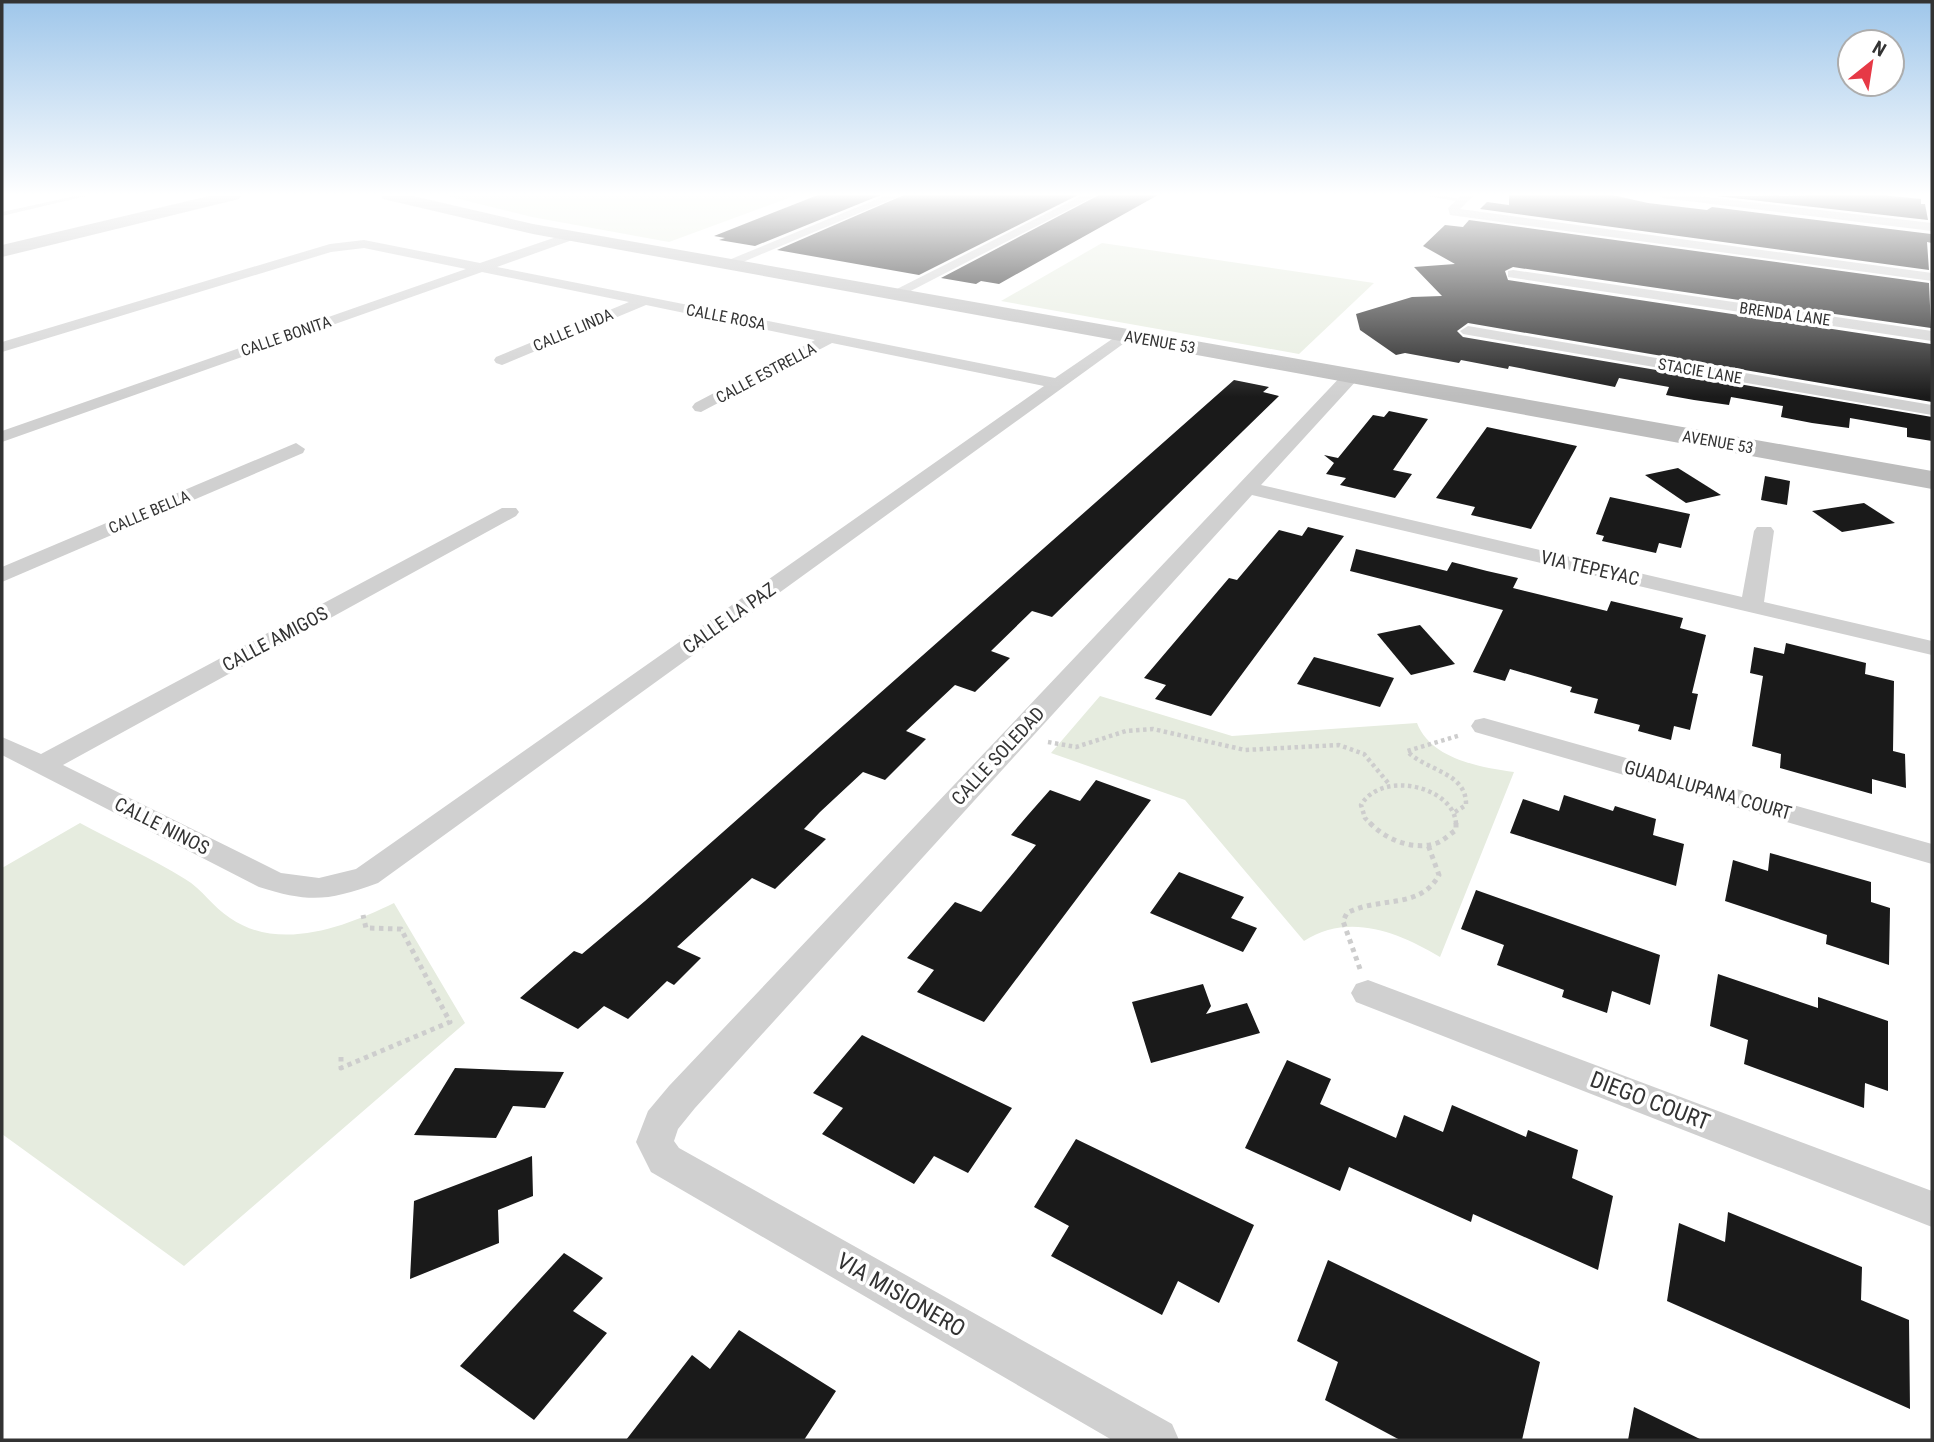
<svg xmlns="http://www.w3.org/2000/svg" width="1934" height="1442" viewBox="0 0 1934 1442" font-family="'Roboto Condensed',sans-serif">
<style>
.green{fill:#e6ecdf}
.building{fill:#1a1a1a}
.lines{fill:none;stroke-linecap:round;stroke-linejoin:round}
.path-far1{stroke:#cdcdcd;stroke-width:4.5;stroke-dasharray:3.5 3.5;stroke-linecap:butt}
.path{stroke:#cdcdcd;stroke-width:5;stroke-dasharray:4.5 4.5;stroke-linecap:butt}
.lane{fill:#d0d0d0;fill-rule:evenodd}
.street{fill:#d0d0d0;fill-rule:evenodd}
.secondary{fill:#bdbdbd;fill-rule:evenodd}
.labels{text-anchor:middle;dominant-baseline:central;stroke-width:7;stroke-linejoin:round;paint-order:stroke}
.far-street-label{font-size:16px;fill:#333;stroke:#fff}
.street-label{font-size:19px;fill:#333;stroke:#fff}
.near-street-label{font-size:23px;fill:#333;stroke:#fff}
</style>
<rect width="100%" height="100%" fill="#fff"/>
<g class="green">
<path d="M443,195H797L669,242L532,217Z"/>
<path d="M1102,243L1374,283L1299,354L1001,301Z"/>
<path d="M1100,696L1232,736L1417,723C1431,759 1479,767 1514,772L1440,957C1398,932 1349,912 1304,941L1185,800L1051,753Z"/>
<path d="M80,823C115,842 151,858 185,879C202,889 213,907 230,918C279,952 345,927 394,903L465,1023L184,1266L2,1134V868Z"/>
</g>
<g class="building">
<path d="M818,195H881L755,246L719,240L725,238L714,236Z"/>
<path d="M904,195H1078L919,275L777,250Z"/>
<path d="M1099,195H1158L999,284L981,281L976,284L941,278Z"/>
<path d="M1509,195H1612L1648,203L1707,210L1712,207L1931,234L1932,243L1927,242L1929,270L1480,209L1487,202L1509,205Z"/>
<path d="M1882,195L1921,199V204H1925L1928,220L1717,196Z"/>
<path d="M1469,220L1929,283L1931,328L1513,267L1505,271L1508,280L1931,344L1932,402L1468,323L1457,331L1463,337L1932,417V441L1907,437V428L1850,418L1849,428L1812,423L1781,417L1783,406L1731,397L1729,405L1694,400L1666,395L1669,387L1619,378L1615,387L1509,366L1508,369L1461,360L1459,363L1405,353L1396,355L1360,330L1356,314L1412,297L1442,296L1414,267L1455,264L1423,246L1445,225L1463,227Z"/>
<path d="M1234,380L1269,387L1263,392L1279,396L1052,617L1032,611L991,651L1010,658L975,692L955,685L906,731L926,739L885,780L863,772L820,812L804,829L826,839L775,889L752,878L677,947L701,958L674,985L667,981L628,1019L604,1006L578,1029L520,998L574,951L582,954L645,901Z"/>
<path d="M1389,411L1428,419L1393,470L1412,474L1395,498L1340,485L1346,478L1326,474L1334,463L1324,455L1338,458L1373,415L1384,417Z"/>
<path d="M1487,427L1577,446L1531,529L1471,515L1475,507L1436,498Z"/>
<path d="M1678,468L1721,495L1686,503L1645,475Z"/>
<path d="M1765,476L1790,481L1787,505L1761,500Z"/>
<path d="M1610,497L1690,514L1681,548L1659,543L1656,553L1602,541L1604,536L1596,534Z"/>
<path d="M1864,503L1895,523L1842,532L1812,511Z"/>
<path d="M1308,527L1344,536L1211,716L1155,699L1166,685L1144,678L1229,578L1237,580L1279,530L1302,536Z"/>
<path d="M1356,549L1447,571L1452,562L1487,571L1518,578L1513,588L1607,611L1611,601L1683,618L1680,628L1706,635L1692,693L1698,694L1690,730L1674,726L1671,740L1638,731L1640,725L1594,713L1598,699L1570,692L1572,687L1510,669L1505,681L1473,672L1503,610L1350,571Z"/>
<path d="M1420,625L1455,664L1411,675L1377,634Z"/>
<path d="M1786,643L1866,663L1865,674L1894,681L1893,751L1905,754L1906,788L1872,779V794L1780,768L1781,754L1752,746L1763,676L1750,673L1754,647L1784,654Z"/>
<path d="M1314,657L1394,678L1380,707L1297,684Z"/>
<path d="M1096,780L1151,800L984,1022L917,992L934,970L907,958L955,902L981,912L1010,877L1036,845L1011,835L1028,815L1050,790L1080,801Z"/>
<path d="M1564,795L1613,811L1615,806L1656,819L1653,835L1684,844L1676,886L1510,833L1523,799L1559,811Z"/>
<path d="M1770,853L1871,882V902L1890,908L1889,965L1826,944L1827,935L1725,901L1733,860L1768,871Z"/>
<path d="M1179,872L1244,897L1231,918L1257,928L1243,952L1150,913Z"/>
<path d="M1476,890L1660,955L1650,1005L1612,991L1607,1013L1562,997L1564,990L1497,965L1504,945L1461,929Z"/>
<path d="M1718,974L1818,1008V997L1888,1021V1091L1865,1083L1864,1108L1744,1064L1748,1040L1710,1026Z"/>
<path d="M1203,984L1211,1006L1206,1014L1247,1003L1260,1033L1151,1063L1132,1002Z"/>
<path d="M862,1035L1012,1108L968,1173L934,1156L914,1184L822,1134L843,1108L813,1093Z"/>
<path d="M1287,1060L1331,1079L1320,1104L1396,1138L1404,1115L1443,1132L1452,1105L1526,1137L1528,1130L1578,1150L1572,1178L1613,1196L1598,1270L1473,1214L1471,1222L1349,1167L1340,1191L1245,1148Z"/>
<path d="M455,1068L504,1070L564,1072L545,1108L513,1106L496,1138L414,1135Z"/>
<path d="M1076,1139L1254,1225L1219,1303L1178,1281L1162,1315L1051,1256L1069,1226L1034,1207Z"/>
<path d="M532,1156L533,1196L498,1210L499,1243L410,1279L414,1201Z"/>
<path d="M1728,1212L1862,1267L1861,1300L1909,1320L1910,1409L1667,1301L1679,1223L1725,1242Z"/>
<path d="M564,1253L603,1278L573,1311L607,1333L534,1420L460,1366Z"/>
<path d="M1328,1260L1540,1362L1522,1440H1400L1325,1400L1338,1362L1297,1341Z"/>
<path d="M739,1330L836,1391L804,1440H626L692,1355L710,1369Z"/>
<path d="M1634,1407L1702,1440H1628Z"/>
</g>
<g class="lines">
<g class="path-far1">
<path d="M1048,742L1076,747L1126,731L1153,729L1245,750L1339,745L1364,754L1389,784"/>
<path d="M1455,812L1466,805C1467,772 1426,771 1407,751L1461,735"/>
<path d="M1372,825L1365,818L1361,805C1382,769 1456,787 1456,825"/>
</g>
<g class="path">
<path d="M1370,823C1386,840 1414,851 1437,843C1444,840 1450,834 1456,830V823"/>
<path d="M1360,969L1343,921L1347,913C1379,896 1420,910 1439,875L1428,845"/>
<path d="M341,1057V1068L450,1022L401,929L366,928L363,915"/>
</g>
<g class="lane">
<path d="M80,195H90L2,216V212Z"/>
<path d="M1421,195H1436L1466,200L1463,202Z"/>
</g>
<g class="street">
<path d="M887,195H902L731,267H721L719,264Z"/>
<path d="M1083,195H1097L899,297H889L887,294Z"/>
<path d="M1462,195H1474L1460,209L1932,273V281L1450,215L1448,208Z"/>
<path d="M1657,195H1689L1932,223V231L1663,198Z"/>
<path d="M571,232L575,233V239L497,267L1055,378L1121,333H1131L1134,336L378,883C328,901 310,903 259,887L2,755V737L41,754L502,508H516L519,512L516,516L63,765L281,873L319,878L356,869L1044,386L832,343L701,412L695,411L692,407L695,403L815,340L646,305L502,365L496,363L494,360L496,357L629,302L482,272L2,442V431L466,269L364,248L331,252L2,352V342L330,244L364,240L480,263Z"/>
<path d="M1513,270L1932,331V341L1508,277V271Z"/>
<path d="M1468,326L1932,405V415L1463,334L1460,331Z"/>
<path d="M1351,371L1357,372L1359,376L1357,380L1261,485L1742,597L1754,531L1757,527H1771L1774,531L1764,602L1932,641V655L1252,495L695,1108L678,1129L674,1141L679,1148L1172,1424L1179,1440H1112L651,1172L636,1142L648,1111L669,1086L1345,372Z"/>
<path d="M296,443L305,449L303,453L2,582V567Z"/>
<path d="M1484,718L1932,844V864L1475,732L1471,726L1475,720Z"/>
<path d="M1368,980L1932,1191V1227L1356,1002L1351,993L1356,984Z"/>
</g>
<g class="secondary">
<path d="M213,195H241L239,199L2,257V245Z"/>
<path d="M381,195H409L533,224L1932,471V489L533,234L383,199Z"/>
</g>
</g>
<linearGradient id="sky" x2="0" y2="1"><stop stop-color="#9ec6ea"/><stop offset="0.49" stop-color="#fff"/><stop offset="1" stop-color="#fff" stop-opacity="0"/></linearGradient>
<rect width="1934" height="397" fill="url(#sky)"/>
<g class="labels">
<g class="far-street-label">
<text transform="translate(1785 314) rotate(8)">BRENDA LANE</text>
<text transform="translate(726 317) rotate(11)">CALLE ROSA</text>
<text transform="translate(573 330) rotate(-23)">CALLE LINDA</text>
<text transform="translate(286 336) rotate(-19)">CALLE BONITA</text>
<text transform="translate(1160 342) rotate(10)">AVENUE 53</text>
<text transform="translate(1700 371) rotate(10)">STACIE LANE</text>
<text transform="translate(766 373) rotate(-28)">CALLE ESTRELLA</text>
<text transform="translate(1718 442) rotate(10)">AVENUE 53</text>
<text transform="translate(149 512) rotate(-23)">CALLE BELLA</text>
</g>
<g class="street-label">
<text transform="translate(1590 568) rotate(13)">VIA TEPEYAC</text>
<text transform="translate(729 618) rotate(-35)">CALLE LA PAZ</text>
<text transform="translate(275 639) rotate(-28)">CALLE AMIGOS</text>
<text transform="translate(998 756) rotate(-47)">CALLE SOLEDAD</text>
<text transform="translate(1708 790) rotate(16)">GUADALUPANA COURT</text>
<text transform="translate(162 826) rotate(27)">CALLE NINOS</text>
</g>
<g class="near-street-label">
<text transform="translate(1650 1101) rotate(21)">DIEGO COURT</text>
<text transform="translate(901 1295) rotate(30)">VIA MISIONERO</text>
</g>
</g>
<rect width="1934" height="1442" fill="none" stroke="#333333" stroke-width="7"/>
<g transform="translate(1871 63) rotate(30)"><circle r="33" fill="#ffffff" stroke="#adadad" stroke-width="2"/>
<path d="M0-5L12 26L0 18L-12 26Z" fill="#e63946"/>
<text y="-10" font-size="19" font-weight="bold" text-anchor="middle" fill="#333333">N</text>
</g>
</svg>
